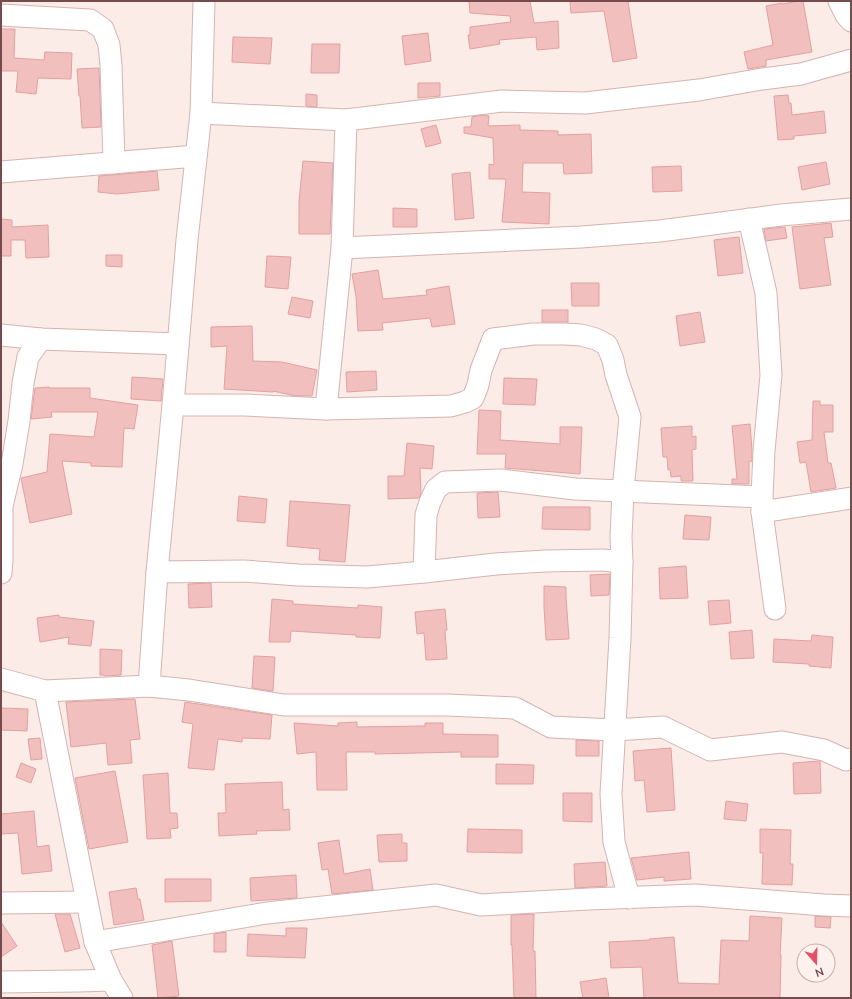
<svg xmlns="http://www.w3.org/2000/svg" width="852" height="999" viewBox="0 0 852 999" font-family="'Nunito Sans',sans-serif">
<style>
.building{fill:#f2bfbf;stroke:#e49fa0}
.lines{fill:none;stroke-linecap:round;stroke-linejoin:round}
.minor-casing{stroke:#d3b4b2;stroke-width:23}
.minor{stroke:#fff;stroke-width:21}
</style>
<rect width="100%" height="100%" fill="#fcece7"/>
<g class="building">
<path d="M469,1H530L534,23L558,21L559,48L537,50L536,37L499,40L500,44L470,49L468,35H470V27L511,22L510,16L470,13Z"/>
<path d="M570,1H628L631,22L637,58L613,62L604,11L571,13Z"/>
<path d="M799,1H803L812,52L766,60V66L748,69L744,52L773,45L766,6L782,3V4Z"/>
<path d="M1,29H15L14,58L44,60L45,52L72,53L71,79L38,78L36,94L16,92L18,71H1Z"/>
<path d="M428,33L431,61L405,65L402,36Z"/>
<path d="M233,37L272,38L270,64L232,62Z"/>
<path d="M312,44H340L339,73H311Z"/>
<path d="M99,68L101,127L82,128L80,96H79L77,69Z"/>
<path d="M418,83H440V96L418,98Z"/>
<path d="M306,94L317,95V107L306,106Z"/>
<path d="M788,95L789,103H791L792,115L824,111L826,133L794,136V139L778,140L774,96Z"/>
<path d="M483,115L489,116L488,126L520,125V130L558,131V135L591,134L592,173L564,174L563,163H523L522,192L550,193L549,224L502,222L506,179H489V164L494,165L493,138L464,133V127H471L472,117Z"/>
<path d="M436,125L441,143L426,147L421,129Z"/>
<path d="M303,161L333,163L330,234H299V202Z"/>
<path d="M826,162L830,184L802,190L798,167Z"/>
<path d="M681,166L682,191L653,192L652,167Z"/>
<path d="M157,171L159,190L117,194L98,192L99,176Z"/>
<path d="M470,172L474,218L455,220L452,174Z"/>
<path d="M393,208L417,209V227H393Z"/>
<path d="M1,219L12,220V227L48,225L49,257L26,258L25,240H11V256H1Z"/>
<path d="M831,223L833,237L824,238L831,285L800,289L792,227Z"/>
<path d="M785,227L787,238L766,241L764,229Z"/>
<path d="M739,237L743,273L718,276L714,240Z"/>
<path d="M106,255H122V267L106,266Z"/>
<path d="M267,256L291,257L288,289L265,287Z"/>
<path d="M378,270L383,299L427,295L426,290L449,286L455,324L432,327L430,318L382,323L383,330L358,331L356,296L352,274Z"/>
<path d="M571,283H599V306H572Z"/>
<path d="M292,297L313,301L310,318L288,314Z"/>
<rect x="542" y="310" width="26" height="12"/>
<path d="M700,312L705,342L680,346L676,316Z"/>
<path d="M252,326L253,361L282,362L317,370L312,396H296L273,391V392L224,389L227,346L211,347V327Z"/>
<path d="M376,371L377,390L347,392L346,372Z"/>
<path d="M132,377L163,379L161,401L131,399Z"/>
<path d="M504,378L537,379L535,405L503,404Z"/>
<path d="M49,387V388H90V398L138,405L134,429L124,428L122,467L91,466V463L62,461L72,514L30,523L21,478L47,472L50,434L94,437L98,412H51L52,417L31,419L35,388Z"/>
<path d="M813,401H820V405H833V432H824L828,463H831L836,488L811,492L806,462L800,463L797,442L812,440Z"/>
<path d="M479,410L501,411L500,440L560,444V427H582L580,474L505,468L506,454H477Z"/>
<path d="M750,424L752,450V461L749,462V484H732V479H737L732,426Z"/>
<path d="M692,426V437L696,436V449L692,450L693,481H681V476L671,477L670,469L668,470L667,457H663L661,428Z"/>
<path d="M407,443L434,446L432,469L420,468L421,493L419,498L388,499V476H404Z"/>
<path d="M498,492L500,517L478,518L477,493Z"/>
<path d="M239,496L267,499L265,523L237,521Z"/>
<path d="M290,501L350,505L345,562L319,560L320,549L287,546Z"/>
<path d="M543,507H590V530L542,529Z"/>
<path d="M685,515L711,517L709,540L683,539Z"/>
<path d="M686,566L688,598L660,599L659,568Z"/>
<path d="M610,574L609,595L591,596L590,575Z"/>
<path d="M211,583L212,607L189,608L188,584Z"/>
<path d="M544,586L566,587V597L569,639L546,640L544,607Z"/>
<path d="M272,599L293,601V604L358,608V605L382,607L380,638L356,637V635L291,631L290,642H269Z"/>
<path d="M729,600L731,623L710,625L708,601Z"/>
<path d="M445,609L447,630L445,631L447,659L426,660L424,633L417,634L415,612Z"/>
<path d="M59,615V617L94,621L91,646L68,644L69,637L40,642L37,618Z"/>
<path d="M752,630L754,658L731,659L729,632Z"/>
<path d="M812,635L833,637L831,668L809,666V664L773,662L774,639L811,641Z"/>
<path d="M100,649L122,650L121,675L104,676V675H100Z"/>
<path d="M254,656L275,657L273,691L252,688Z"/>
<path d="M135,699L140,739L130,740L132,763L108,765L106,743L71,747L66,702Z"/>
<path d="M185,702L272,715L270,739L242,738V742L218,739L214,770L188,768L193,724L182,722Z"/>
<path d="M1,708L28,709L27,731L1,730Z"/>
<path d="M357,722V727L425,726V723H443V734L498,735V757H461V752L375,754V752H346L347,790H317L316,752L297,754L294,723L338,726V723Z"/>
<path d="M40,738L42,759L31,760L28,739Z"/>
<path d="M576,740L599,741V756H576Z"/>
<path d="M671,748L675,810L647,812L644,780L635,781L633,751Z"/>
<path d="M820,761L821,793L794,794L793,763Z"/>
<path d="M21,763L36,769L31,783L16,777Z"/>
<path d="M496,764L534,765L533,784H496Z"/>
<path d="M115,771L128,842L89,849L75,778Z"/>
<path d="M168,773L170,813H177L178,828L170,829L171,838L147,839L143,775Z"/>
<path d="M282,782L283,810L289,809L290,830L256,831L257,834L219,836L218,813H226L225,784Z"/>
<path d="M563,793H592V822L563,821Z"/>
<path d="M726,801L748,804L746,821L724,819Z"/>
<path d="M34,811L37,847L49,845L52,871L22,874L18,833L1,834V814Z"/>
<path d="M468,829L522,830V853L467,852Z"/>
<path d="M760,829L791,830L790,864H793L792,885L762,884L763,853H760Z"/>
<path d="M402,834V843H407V861L379,862L377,835Z"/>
<path d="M339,840L344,874L370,869L373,890L332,894L328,869L322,870L318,843Z"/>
<path d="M689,852L691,879L664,881V877L637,880L631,858Z"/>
<path d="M605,862L607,886L575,888L574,864Z"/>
<path d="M296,875L297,898L251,901L250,878Z"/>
<path d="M165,879H211V901L165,902Z"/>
<path d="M136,888L138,899H140L144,920L114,925L109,892Z"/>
<path d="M55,914H70L80,948L65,952Z"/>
<path d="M534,914L533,951H535L536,998H514L512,945H511V915Z"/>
<path d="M750,916L782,918L780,955H781L780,998H644L642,967L611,968L609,942L650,940L649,939L674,937L678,983L719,984L721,940L749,941Z"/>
<path d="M815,916L831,917L830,928L815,927Z"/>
<path d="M1,922L17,946L1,957Z"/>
<path d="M286,928H307L305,958L247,956L248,934L286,936Z"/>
<path d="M226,932V952H214V934Z"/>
<path d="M172,941L179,996L158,998L152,945Z"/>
<path d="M606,978L609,998H583L580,982Z"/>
</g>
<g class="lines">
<defs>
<g id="minor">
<path d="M839,1L846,15L851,21"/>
<path d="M1,15L90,20L103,29L109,45L111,65L114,163"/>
<path d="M201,113L346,120L502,101L585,103L699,90L762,79L801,74L851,60"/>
<path d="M1,172L196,156"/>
<path d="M749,219L766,293L771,375L764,451L762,497"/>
<path d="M342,248L581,237L660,231L781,215L851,209"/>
<path d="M1,335L41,339L178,344"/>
<path d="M173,405H244L326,409L451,406L465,402L473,398L478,385L481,370L493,339L533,334H565L581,335L596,339L607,345L613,360L616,375L630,417L624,480L623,491L621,537L622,562L620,638L611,794L614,842L629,898"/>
<path d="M326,409L342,248L346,120"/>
<path d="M762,512L851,498"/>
<path d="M157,572L244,571L298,575L367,577L424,572L496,564L545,561L603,560L622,562"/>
<path d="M424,572L426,515L430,502L436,489L445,482L501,480L575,489L762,497V512L775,609"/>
<path d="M1,573L2,560V506L12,464L19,421L23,383L28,357L41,339"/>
<path d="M1,679L45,691L149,686L189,690L284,705H447L515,708L551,727L614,730L663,727L710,750L782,742L824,750L846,760L851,759"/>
<path d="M149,686L157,572L173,405L187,240L201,113L204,1"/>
<path d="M45,691L95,942L111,980L122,998"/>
<path d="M1,903L87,902"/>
<path d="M95,942L267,913L436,895L481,905L589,899L695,895L824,905L851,906"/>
<path d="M1,982L78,981L111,980"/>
</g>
</defs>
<use href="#minor" class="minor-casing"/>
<use href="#minor" class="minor"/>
</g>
<rect width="852" height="999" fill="none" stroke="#764b4d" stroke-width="4"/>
<g transform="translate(816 963) rotate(160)"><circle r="19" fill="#fff1ee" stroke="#c8afae"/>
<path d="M0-3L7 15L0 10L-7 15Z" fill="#e54e68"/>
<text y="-6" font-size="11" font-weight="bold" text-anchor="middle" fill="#764b4d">N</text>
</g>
</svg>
